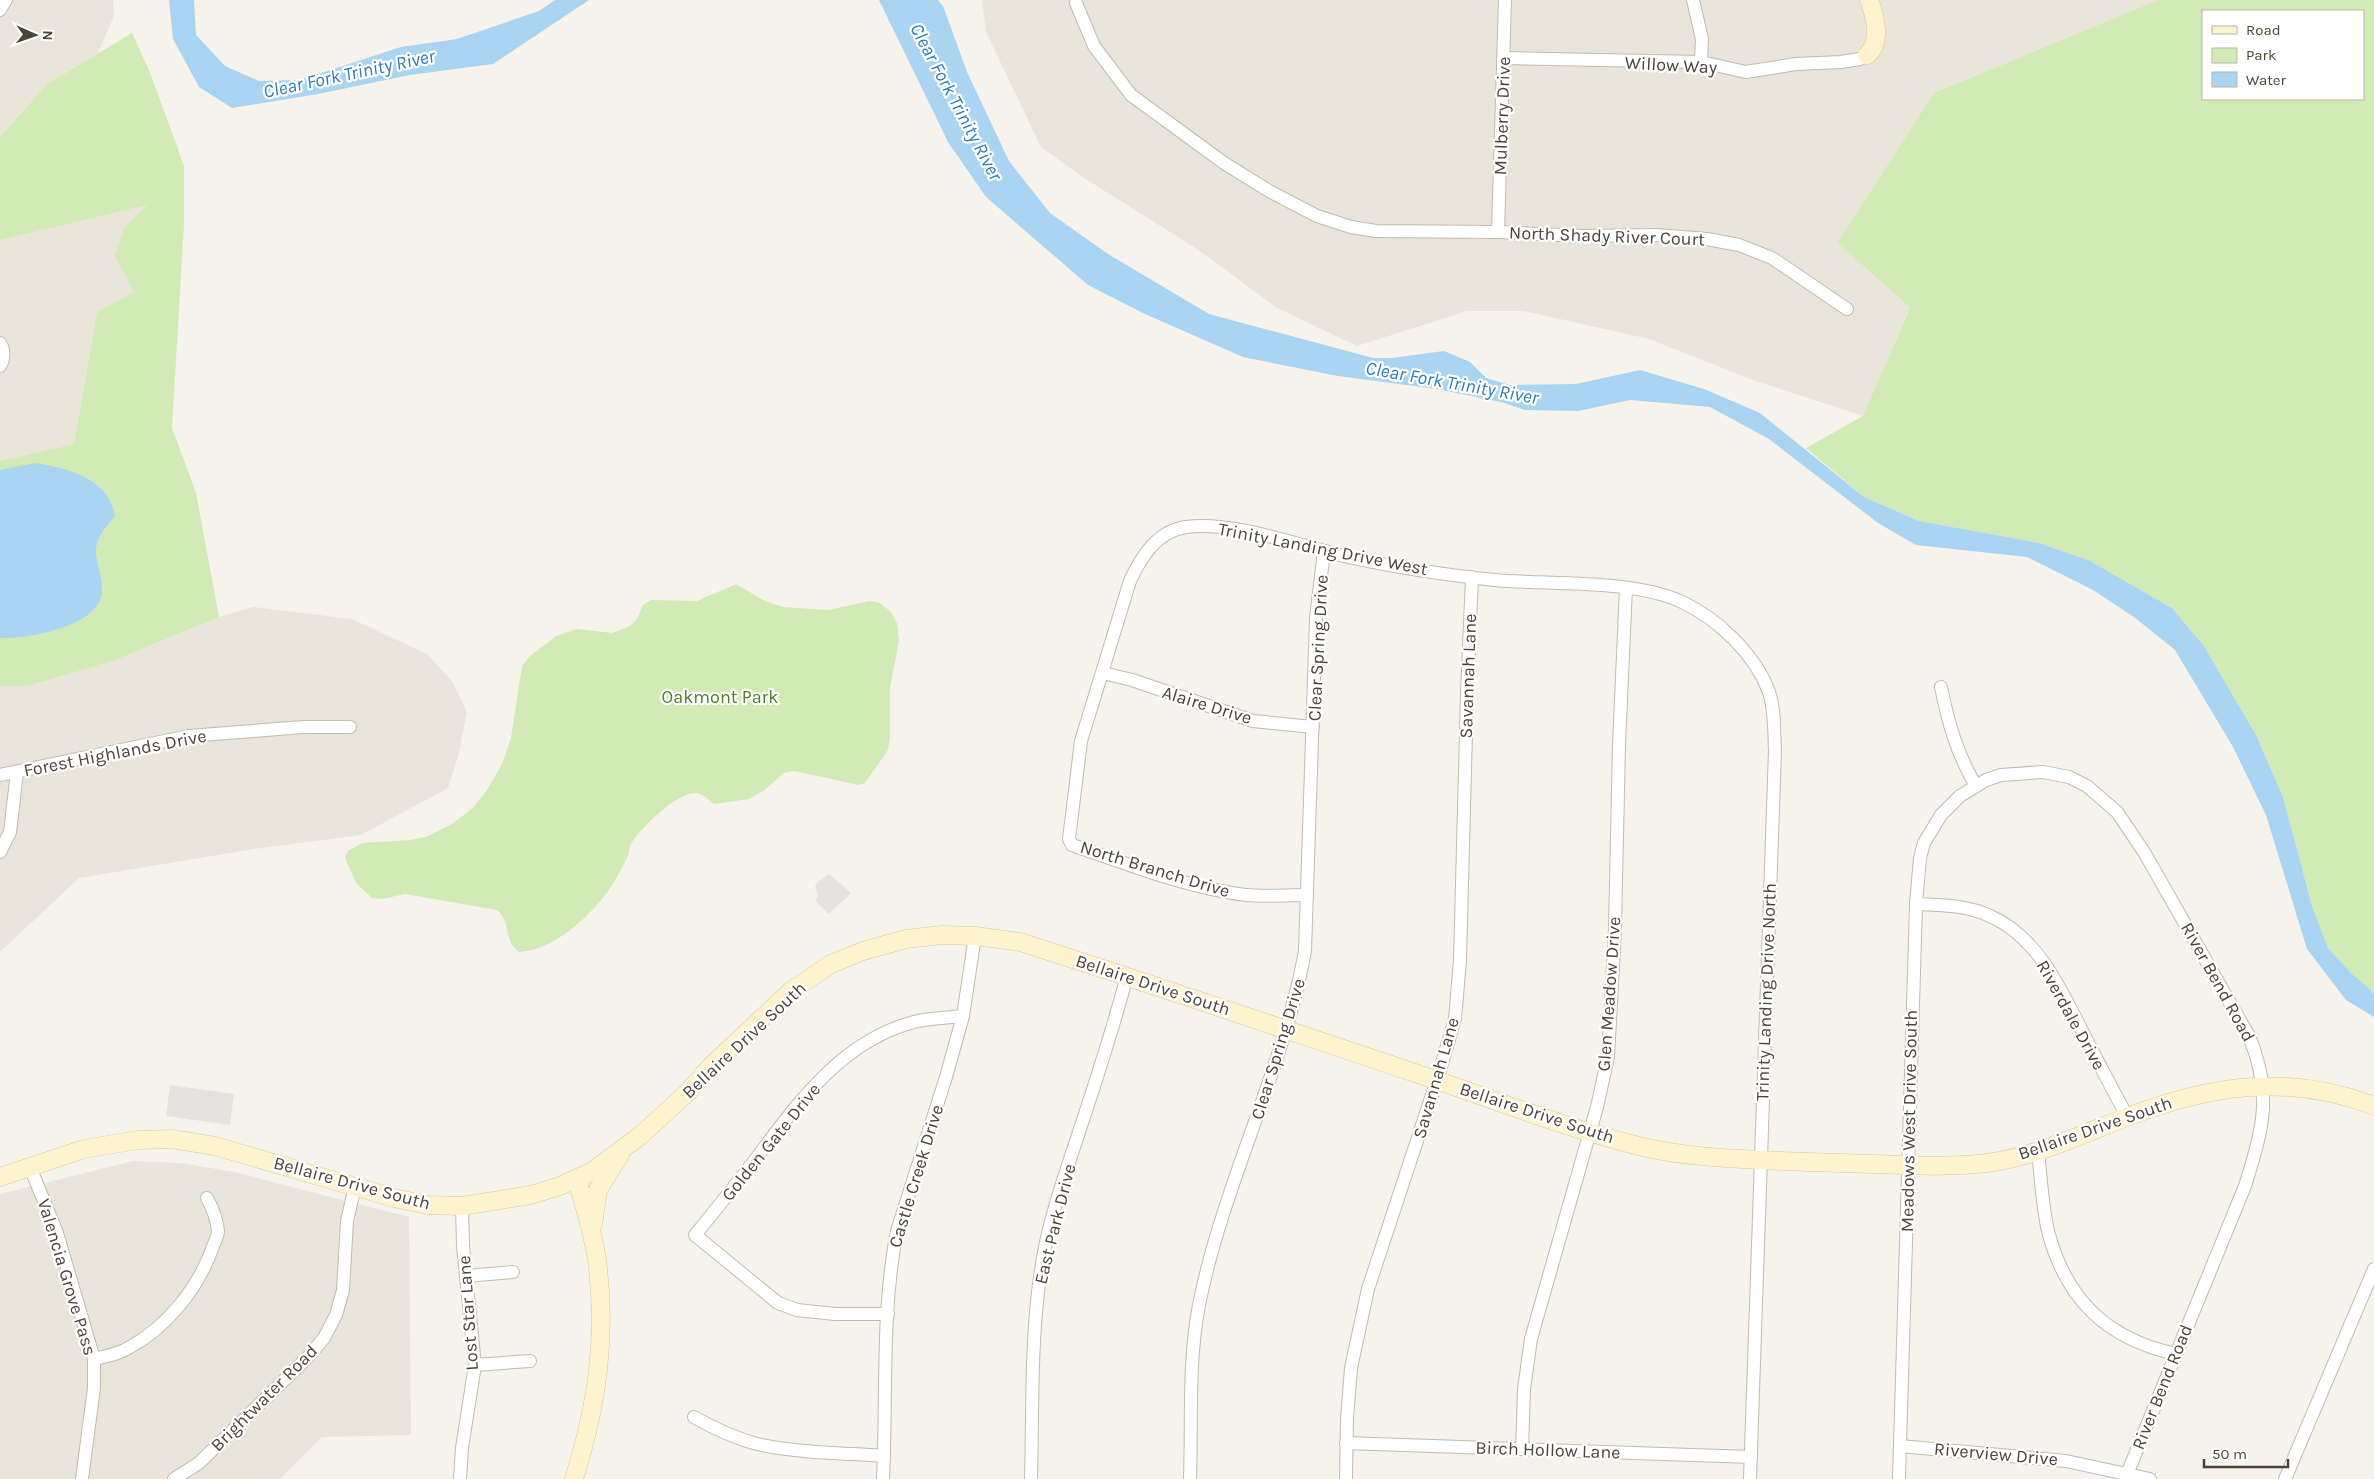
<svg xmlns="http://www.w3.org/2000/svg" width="2374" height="1479" viewBox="0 0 2374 1479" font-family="Karla,sans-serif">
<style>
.residential{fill:#eae5da}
.green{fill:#d2eab5;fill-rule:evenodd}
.parking{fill:#e5e3e0}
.water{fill:#a9d4f2}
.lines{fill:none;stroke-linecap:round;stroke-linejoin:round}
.street-casing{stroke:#c2bbae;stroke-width:14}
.secondary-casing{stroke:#d6c79b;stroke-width:19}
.street{stroke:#fff;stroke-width:12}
.secondary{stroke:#fff3cd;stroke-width:18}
.labels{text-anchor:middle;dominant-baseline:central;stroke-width:4.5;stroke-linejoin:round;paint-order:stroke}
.street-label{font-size:18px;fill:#4b4439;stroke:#fff}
.park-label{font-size:18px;fill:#4a7f2a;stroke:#fff}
.water-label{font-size:19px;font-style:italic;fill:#2e7ab2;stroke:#fff}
</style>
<rect width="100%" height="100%" fill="#f6f3ec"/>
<g class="residential">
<path d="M0,0H113L114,16L98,53L47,84L0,137Z"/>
<path d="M982,0H2158L1934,93L1837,243L1910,306L1863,416L1753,380L1649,339L1524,311H1467L1357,346L1277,308L1200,251L1081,176L1041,147L986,32Z"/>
<path d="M148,204L124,228L134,292L97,312L74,444L0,461V240Z"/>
<path d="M253,607L352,619L427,654L452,681L467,712L459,753L448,788L361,835L254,849L79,878L0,952V686H28L113,661L219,617Z"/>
<path d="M133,1161L181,1163L234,1172L409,1217L411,1435L322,1437L280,1479H0V1194Z"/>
</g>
<g class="green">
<path d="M2158,0H2374V993L2351,973L2328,948L2312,906L2283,797L2256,735L2204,646L2172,608L2087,560L2039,543L1919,521L1864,497L1806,448L1863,416L1910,307L1837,243L1934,93ZM2203,11H2363V99H2203Z"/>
<path d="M132,33L151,75L184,166V224L172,428L196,493L219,617L113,661L28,686H0V461L74,444L97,312L134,292L115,256L124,228L147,205L0,240V137L47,84Z"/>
<path d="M736,584L765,601L783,607L828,610L869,601L880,603L891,612L897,623L899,641L890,688V736L888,750L865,783L859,785L794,771L784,773L763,791L749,799L714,804C708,800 703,793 695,793C678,792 639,829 631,844C629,848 629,854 627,858C620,872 611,889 601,900C581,924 551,950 519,952C502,938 512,923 497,910L405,894L382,899L372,898L356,883L345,858L348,851L362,843L410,840L426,837L452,824L474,807L487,790L502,764L511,738L522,666L530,656L556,636L577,629L612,633L630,626L637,619L643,605L651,600L697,601Z"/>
</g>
<g class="parking">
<path d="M829,874L851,893L829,914L815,901L818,896L815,887L818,882Z"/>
<path d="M170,1085L234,1094L230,1125L166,1116Z"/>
</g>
<g class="water">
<path d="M169,0H194L196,35L225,66L259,81L300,80L401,47L457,39L539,11L555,0H589L493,64L410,75L318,94L232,108L199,87L173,39Z"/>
<path d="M879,0H938L943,6L967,72L1009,161L1050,213L1108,254L1209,314L1373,358H1392L1444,351L1470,362L1486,378L1510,385L1576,384L1640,370L1704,389L1760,413L1864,497L1919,521L2039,543L2088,560L2172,608L2204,646L2256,735L2283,797L2312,906L2328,948L2351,973L2374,993V1017L2346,1000L2307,949L2266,815L2233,747L2175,650L2134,617L2093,590L2027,557L1916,545L1878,523L1769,439L1710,407L1630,400L1578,411L1525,410L1501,402L1437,389L1338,376L1243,357L1145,314L1088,285L986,197L948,142Z"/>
<path d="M35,463C67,468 109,478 115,516C110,523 102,530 99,538C90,556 104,573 102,593C98,627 27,639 0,638V470Z"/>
</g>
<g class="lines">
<defs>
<g id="street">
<path d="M1693,0L1702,39L1701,62"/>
<path d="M1076,3L1094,46L1131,95L1224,163L1269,191L1317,216L1351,227L1376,231L1498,232L1582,236L1656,235L1707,239L1739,245L1772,258L1847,309"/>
<path d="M0,10L6,0"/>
<path d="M1503,58L1701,62L1746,72L1796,64L1841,62L1860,59L1867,55"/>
<path d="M1498,232L1505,0"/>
<path d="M0,343C5,350 4,360 0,366"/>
<path d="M1103,673L1132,680L1253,721L1313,727"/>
<path d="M1941,687C1948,722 1957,754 1976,786"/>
<path d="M0,775L189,736L303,727H350"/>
<path d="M0,852L10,832L17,772"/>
<path d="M1307,895C1287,895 1266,897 1246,895C1187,888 1128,864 1072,845L1069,839L1081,741L1130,581C1141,557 1157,531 1186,527C1233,520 1305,548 1353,558C1399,568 1447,575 1494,580C1548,585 1634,579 1682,602C1718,619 1755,654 1769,692C1775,710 1774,731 1775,750L1750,1479"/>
<path d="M1916,904C1941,905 1967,905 1990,916C2040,938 2063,994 2086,1039C2100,1065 2113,1091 2127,1116"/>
<path d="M2038,1151C2041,1177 2042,1205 2048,1231C2066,1300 2107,1339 2176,1354"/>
<path d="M30,1167L57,1233L94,1359V1388L82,1479"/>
<path d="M466,1276L513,1272"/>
<path d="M888,1314H835L797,1310L778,1303L695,1235C714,1212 733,1188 752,1164C795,1107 840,1041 914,1022C929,1018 946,1018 963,1016"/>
<path d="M94,1359C107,1356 119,1354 130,1347C167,1327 198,1288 212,1249C214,1243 218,1236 218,1231C217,1218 213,1209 207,1198"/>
<path d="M475,1365L530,1361"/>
<path d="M694,1417C713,1428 735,1438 757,1444C798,1453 842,1453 884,1456"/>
<path d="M1346,1443L1751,1457"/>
<path d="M1900,1446L2066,1461L2150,1479"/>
<path d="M1522,1449L1524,1389L1531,1339L1597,1107L1608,1057L1615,929L1619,744L1626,588"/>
<path d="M174,1479L199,1463L307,1358L324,1338L336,1315L343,1290L347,1221L355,1186"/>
<path d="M460,1479L462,1448L475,1365L463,1246L462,1206"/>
<path d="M883,1479C887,1396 881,1312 897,1231L946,1077L963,1016L975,936"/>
<path d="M1031,1479C1033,1404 1030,1326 1044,1252C1052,1210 1067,1169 1080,1129C1097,1078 1113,1028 1127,976"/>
<path d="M1190,1479C1192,1422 1188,1362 1199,1305C1223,1184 1283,1072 1305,951L1316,618L1324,551"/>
<path d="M1346,1479L1347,1419L1351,1368L1368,1289L1437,1080L1455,1019L1460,960L1467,694L1472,577"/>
<path d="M1899,1479L1916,904L1920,858L1924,843L1941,815L1960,796L1986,780L2001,775L2043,772L2069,777L2087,786L2117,812L2144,852L2249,1036C2273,1095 2263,1128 2245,1186L2125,1479"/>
<path d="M2285,1479L2374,1269"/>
</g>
<g id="secondary">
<path d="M1867,55C1882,43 1875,15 1869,0"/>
<path d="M0,1177L84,1149L138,1140L172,1139L215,1146L394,1198L427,1205L462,1206L531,1195L560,1186L591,1172L640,1136L688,1092L711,1066L791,991L831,964L863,951L906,939L942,935L975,936L1020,942C1152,984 1283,1029 1415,1073C1490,1098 1565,1128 1643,1147C1681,1156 1722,1158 1762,1160C1799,1162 1837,1163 1874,1164C1914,1165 1955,1168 1994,1162C2041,1154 2083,1134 2127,1117C2210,1085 2289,1073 2374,1106"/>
<path d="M593,1225L598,1190L620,1155"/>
<path d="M574,1479C597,1405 607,1338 597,1260C593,1233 584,1206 577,1179"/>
</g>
</defs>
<use href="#street" class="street-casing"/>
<use href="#secondary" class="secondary-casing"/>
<use href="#street" class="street"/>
<use href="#secondary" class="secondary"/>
</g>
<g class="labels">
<g class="street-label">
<text transform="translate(1671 65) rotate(3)">Willow Way</text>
<text transform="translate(1502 116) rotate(-88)">Mulberry Drive</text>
<text transform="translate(1607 236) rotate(2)">North Shady River Court</text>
<text transform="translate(1323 549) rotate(11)">Trinity Landing Drive West</text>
<text transform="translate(1318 648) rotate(-87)">Clear Spring Drive</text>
<text transform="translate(1468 676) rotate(-88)">Savannah Lane</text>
<text transform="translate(1207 705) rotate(17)">Alaire Drive</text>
<text transform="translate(115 753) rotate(-11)">Forest Highlands Drive</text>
<text transform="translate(1155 869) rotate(17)">North Branch Drive</text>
<text transform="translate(2218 982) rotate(61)">River Bend Road</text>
<text transform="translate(1153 985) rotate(18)">Bellaire Drive South</text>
<text transform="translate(1766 992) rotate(-88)">Trinity Landing Drive North</text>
<text transform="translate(1609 994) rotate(-86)">Glen Meadow Drive</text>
<text transform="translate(2071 1015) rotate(61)">Riverdale Drive</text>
<text transform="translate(744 1040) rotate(-43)">Bellaire Drive South</text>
<text transform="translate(1278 1049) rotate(-73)">Clear Spring Drive</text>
<text transform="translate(1436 1078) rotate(-74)">Savannah Lane</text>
<text transform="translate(1537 1113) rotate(18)">Bellaire Drive South</text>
<text transform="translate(1909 1121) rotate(-89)">Meadows West Drive South</text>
<text transform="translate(2095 1128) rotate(-19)">Bellaire Drive South</text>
<text transform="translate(771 1142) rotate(-51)">Golden Gate Drive</text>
<text transform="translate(916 1176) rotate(-73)">Castle Creek Drive</text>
<text transform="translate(352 1183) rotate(15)">Bellaire Drive South</text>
<text transform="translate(1055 1224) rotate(-76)">East Park Drive</text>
<text transform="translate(67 1277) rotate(73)">Valencia Grove Pass</text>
<text transform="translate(468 1313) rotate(-94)">Lost Star Lane</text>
<text transform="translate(2162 1387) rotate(-68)">River Bend Road</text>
<text transform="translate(264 1398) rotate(-45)">Brightwater Road</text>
<text transform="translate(1548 1450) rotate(2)">Birch Hollow Lane</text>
<text transform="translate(1996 1454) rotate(5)">Riverview Drive</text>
</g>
<g class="park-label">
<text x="720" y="697">Oakmont Park</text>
</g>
<g class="water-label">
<text transform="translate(349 74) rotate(-12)">Clear Fork Trinity River</text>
<text transform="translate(956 102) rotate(62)">Clear Fork Trinity River</text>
<text transform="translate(1452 383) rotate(10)">Clear Fork Trinity River</text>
</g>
</g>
<rect x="2202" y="10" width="162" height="90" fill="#ffffff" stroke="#b7b4b0"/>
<rect x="2212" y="26" width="25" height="8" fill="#fff3cd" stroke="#b7b4b0"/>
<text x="2246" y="35" font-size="15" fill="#4b4439">Road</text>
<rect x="2212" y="48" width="25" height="15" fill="#d2eab5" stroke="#b7b4b0"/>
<text x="2246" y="60" font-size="15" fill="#4b4439">Park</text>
<rect x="2212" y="72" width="25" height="15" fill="#a9d4f2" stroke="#b7b4b0"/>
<text x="2246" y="85" font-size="15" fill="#4b4439">Water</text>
<g transform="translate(35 35) rotate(92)" stroke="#ffffff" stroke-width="4" paint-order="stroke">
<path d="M0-4L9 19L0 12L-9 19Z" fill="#4b4439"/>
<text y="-8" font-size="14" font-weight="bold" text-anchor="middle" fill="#4b4439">N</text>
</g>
<path d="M2204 1459v8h84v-8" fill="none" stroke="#4b4439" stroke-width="2.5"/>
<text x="2212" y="1459" font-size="15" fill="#4b4439" stroke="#ffffff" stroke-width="4" paint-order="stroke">50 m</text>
</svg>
